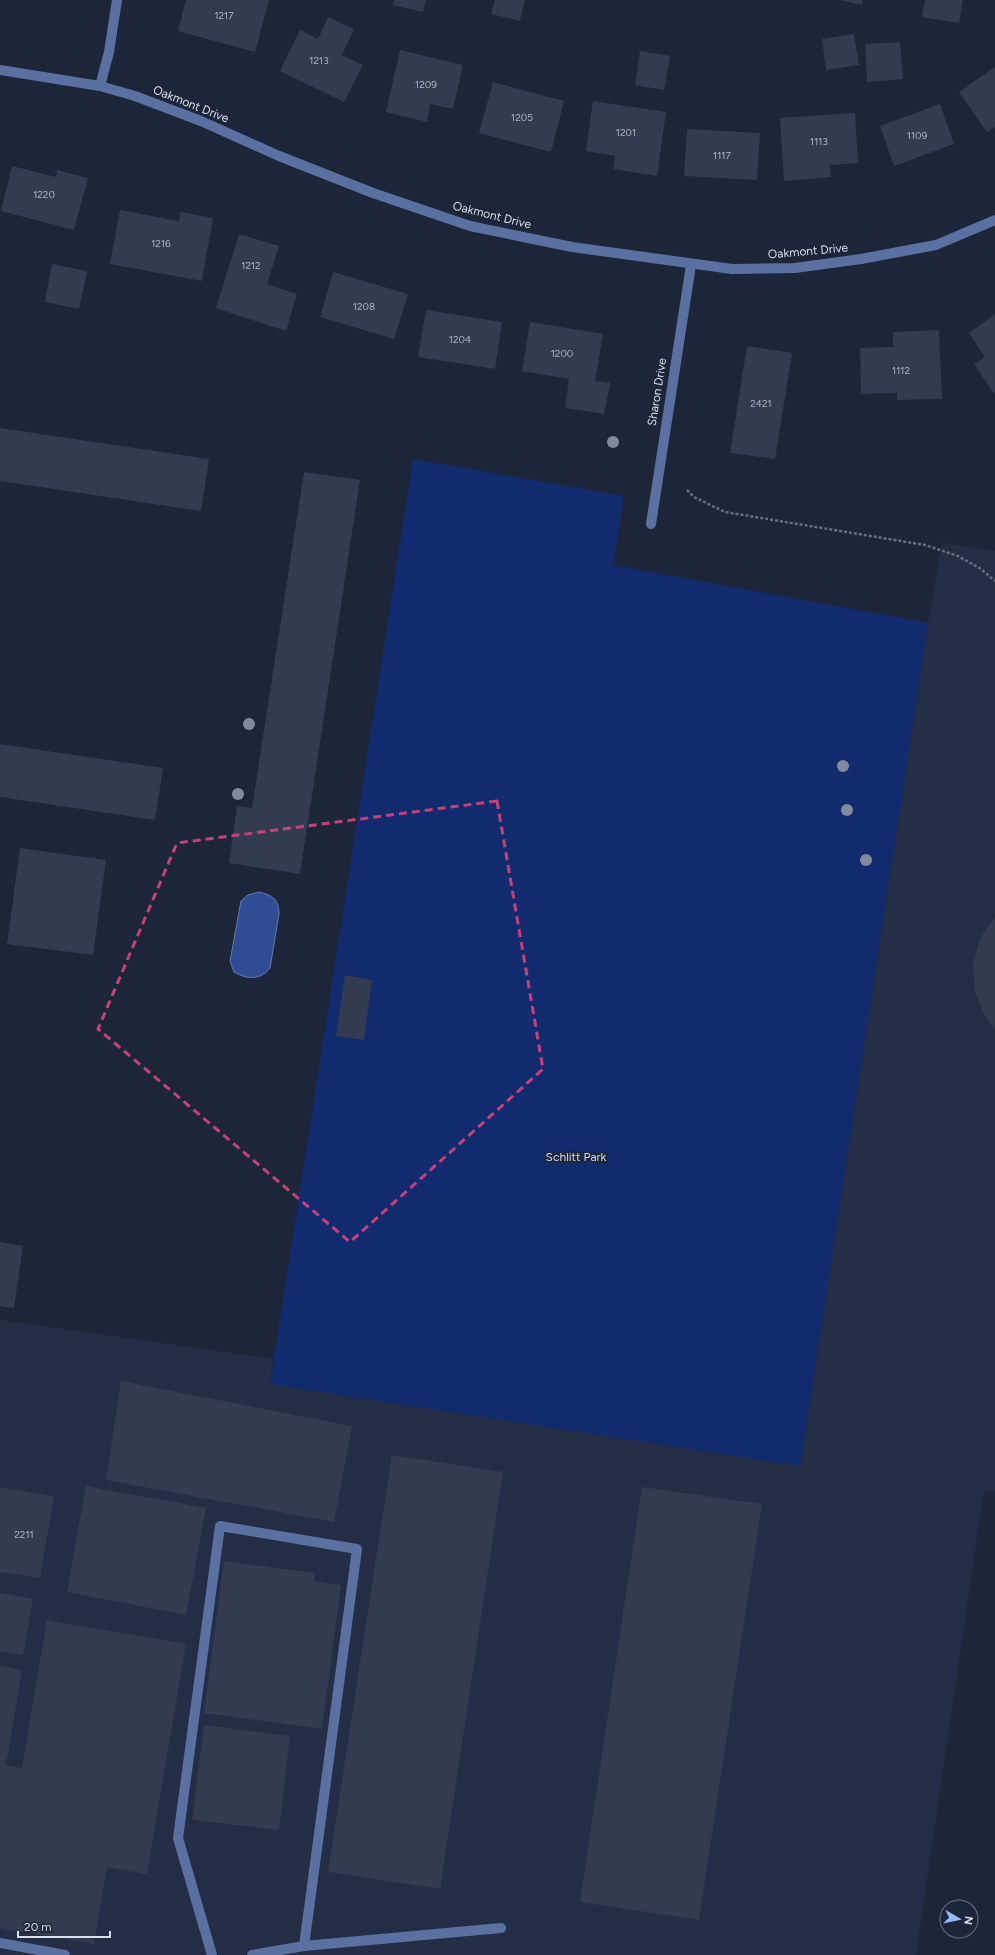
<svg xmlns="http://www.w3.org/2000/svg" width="995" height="1955" viewBox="0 0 995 1955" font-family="Figtree,sans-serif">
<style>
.built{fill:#232e46}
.green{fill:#122b6f}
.water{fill:#2f4c94;stroke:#6278ae}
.building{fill:#323b4f}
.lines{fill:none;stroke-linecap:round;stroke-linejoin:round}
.path{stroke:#666e7e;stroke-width:2.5;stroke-dasharray:3 2;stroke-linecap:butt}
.minor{stroke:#5970a1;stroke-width:10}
.tree{fill:#818a9d}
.marked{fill:none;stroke:#c64078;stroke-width:3;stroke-dasharray:8 5;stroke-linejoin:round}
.labels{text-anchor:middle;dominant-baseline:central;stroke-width:4;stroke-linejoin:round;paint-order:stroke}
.number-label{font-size:10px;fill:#aeb5c4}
.street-label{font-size:12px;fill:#d8deeb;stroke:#1d2638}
.park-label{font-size:12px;fill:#d2dcf0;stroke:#1d2638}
</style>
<rect width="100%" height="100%" fill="#1d2638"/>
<path class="built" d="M942,543L995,551V1491L984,1490L916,1955H0V1320L273,1359L270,1384L800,1466L928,623Z"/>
<path class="green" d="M413,459L624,496L613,565L928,623L800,1466L270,1384Z"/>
<path class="water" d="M259,892C273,895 279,900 279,914L270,968C260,981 246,979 234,972L230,961L241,901L248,895Z"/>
<g class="building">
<path d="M186,0H269L255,52L178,31Z"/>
<path d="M394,0H426L423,12L393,5Z"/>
<path d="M495,0H525L520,21L491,14Z"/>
<path d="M840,0H863L862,5Z"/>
<path d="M925,0H963L959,23L922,17Z"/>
<path d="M328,17L354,29L342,55L363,65L344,102L280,71L300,30L318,39Z"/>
<path d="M854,34L859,65L826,70L822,39Z"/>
<path d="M900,42L903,79L867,82L865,44Z"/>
<path d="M400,50L463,65L453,109L430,104L427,122L386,112Z"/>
<path d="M640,51L670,56L664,90L635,85Z"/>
<path d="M995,67V127L987,132L959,92Z"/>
<path d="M493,82L564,101L551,152L479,133Z"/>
<path d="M593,101L666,112L657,176L613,169L615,156L586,151Z"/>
<path d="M940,104L954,144L894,166L880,126Z"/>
<path d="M855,113L858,163L830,165L831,177L784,181L780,118Z"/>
<path d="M687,129L760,133L757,180L684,176Z"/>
<path d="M12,166L56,177L57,170L88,178L74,230L1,211Z"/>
<path d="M120,210L179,221L180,212L213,218L202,281L110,264Z"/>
<path d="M239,234L279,246L267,284L297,294L286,331L216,308Z"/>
<path d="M52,264L87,271L79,309L45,302Z"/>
<path d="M333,272L408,294L394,339L320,317Z"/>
<path d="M426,310L502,322L495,369L418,357Z"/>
<path d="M995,314V395L974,364L985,357L969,333Z"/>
<path d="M530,322L603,334L595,381L610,383L604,414L565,408L569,379L522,371Z"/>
<path d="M939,330L942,399L897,400V393L861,394L860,348L893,347V332Z"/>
<path d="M747,346L792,353L775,459L730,453Z"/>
<path d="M0,428L209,459L201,511L0,481Z"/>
<path d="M304,472L360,480L300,874L229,863L237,806L252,808Z"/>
<path d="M0,744L163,768L155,820L0,797Z"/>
<path d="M20,848L106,860L93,955L7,944Z"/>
<path d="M995,917V1030L983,1012L975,992L973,965L980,938Z"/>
<path d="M345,975L372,980L364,1040L336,1036Z"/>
<path d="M0,1242L23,1246L14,1308L0,1306Z"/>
<path d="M121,1381L352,1426L334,1522L106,1480Z"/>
<path d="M392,1455L503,1472L440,1889L328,1872Z"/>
<path d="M86,1486L206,1508L186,1615L67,1592Z"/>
<path d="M0,1487L54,1496L40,1578L0,1572Z"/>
<path d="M642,1487L762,1504L699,1920L580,1902Z"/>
<path d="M224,1561L315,1573L314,1581L341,1585L322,1729L204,1713Z"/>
<path d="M0,1593L33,1599L23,1655L0,1651Z"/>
<path d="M47,1620L186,1644L147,1874L107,1867L94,1944L0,1928V1666L22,1670L6,1765L22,1768Z"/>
<path d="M204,1725L290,1736L279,1830L192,1820Z"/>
</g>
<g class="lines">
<path class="path" d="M687,490L694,497L725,512L925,545L958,556L981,569L995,581"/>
<g class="minor">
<path d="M0,70L100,86L135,96L201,121L279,156L373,193L470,226L572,247L732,269L795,268L861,259L936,245L995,220"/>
<path d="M100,86L109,52L117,0"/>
<path d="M651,524L691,265"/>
<path d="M0,1943L65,1955"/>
<path d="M212,1955L178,1838L220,1526L357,1549L304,1946"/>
<path d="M252,1955L304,1946L501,1928"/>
</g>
</g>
<g class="tree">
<circle cx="613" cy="442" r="6"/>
<circle cx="249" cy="724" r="6"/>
<circle cx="843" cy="766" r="6"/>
<circle cx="238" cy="794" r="6"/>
<circle cx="847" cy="810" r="6"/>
<circle cx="866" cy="860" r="6"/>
</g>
<path class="marked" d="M497,801L543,1069L350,1242L98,1029L177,843Z"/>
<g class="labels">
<g class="number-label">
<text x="224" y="15">1217</text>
<text x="319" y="60">1213</text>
<text x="426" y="84">1209</text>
<text x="522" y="117">1205</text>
<text x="626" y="132">1201</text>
<text x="917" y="135">1109</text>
<text x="819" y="141">1113</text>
<text x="722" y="155">1117</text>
<text x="44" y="194">1220</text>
<text x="161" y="243">1216</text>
<text x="251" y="265">1212</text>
<text x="364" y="306">1208</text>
<text x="460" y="339">1204</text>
<text x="562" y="353">1200</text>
<text x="901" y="370">1112</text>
<text x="761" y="403">2421</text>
<text x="24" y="1534">2211</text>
</g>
<g class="street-label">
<text transform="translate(191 104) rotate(22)">Oakmont Drive</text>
<text transform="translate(492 215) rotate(14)">Oakmont Drive</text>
<text transform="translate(808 251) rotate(-5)">Oakmont Drive</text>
<text transform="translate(657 392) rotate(-81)">Sharon Drive</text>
</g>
<g class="park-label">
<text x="576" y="1157">Schlitt Park</text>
</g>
</g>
<g transform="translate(959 1919) rotate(99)"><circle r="19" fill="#1d2638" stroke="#687080"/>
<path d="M0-3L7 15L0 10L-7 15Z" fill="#96b6fd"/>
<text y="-6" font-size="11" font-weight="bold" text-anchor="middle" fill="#d8deeb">N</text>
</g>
<path d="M18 1931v6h92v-6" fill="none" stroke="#d8deeb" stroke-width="2"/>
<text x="24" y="1931" font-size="12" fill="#d8deeb" stroke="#1d2638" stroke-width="3" paint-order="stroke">20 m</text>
</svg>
